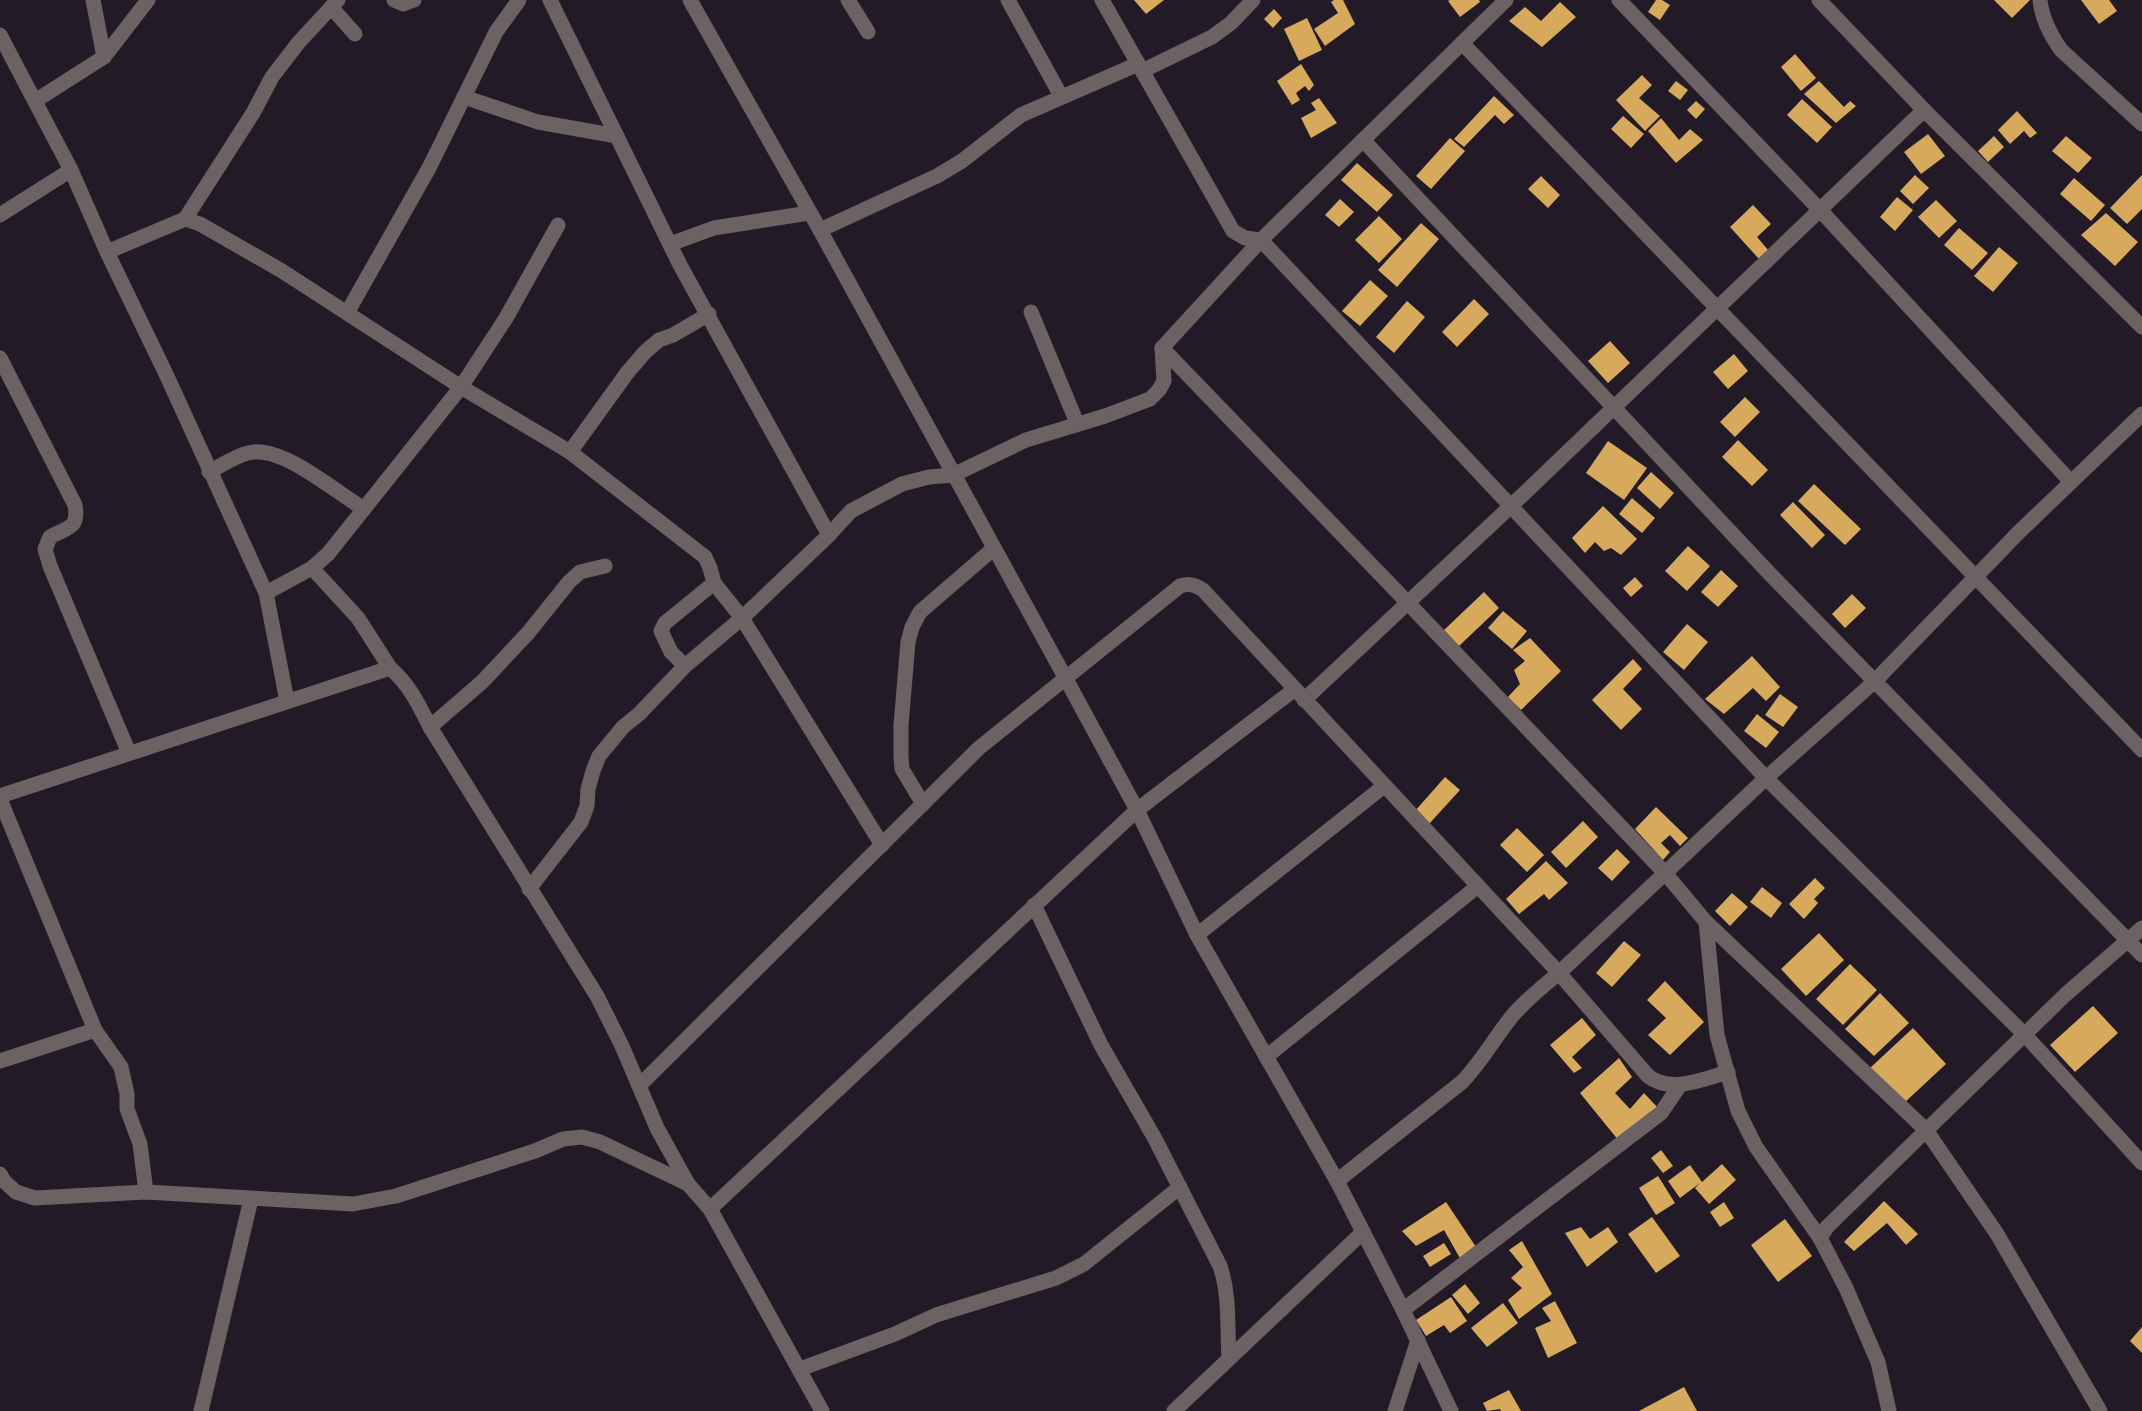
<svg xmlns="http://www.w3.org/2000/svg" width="2142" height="1411" viewBox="0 0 2142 1411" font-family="'PT Serif',serif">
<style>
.building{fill:#d7a95c}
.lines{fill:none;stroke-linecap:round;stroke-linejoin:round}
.minor{stroke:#6c6263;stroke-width:15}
</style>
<rect width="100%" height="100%" fill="#231a27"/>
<g class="building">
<path d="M1134,0H1164L1146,14Z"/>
<path d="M1334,0H1343L1355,24L1325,46L1314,29L1338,13L1331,2Z"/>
<path d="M1450,0H1479L1480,2L1460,17L1448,1Z"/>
<path d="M1656,0H1662L1670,5L1660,20L1648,12Z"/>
<path d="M1994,0H2030L2012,18Z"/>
<path d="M2081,0H2109L2117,11L2099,24Z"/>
<path d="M1560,2L1576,17L1542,47L1509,21L1525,7L1541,21Z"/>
<path d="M1274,9L1282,18L1273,28L1264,19Z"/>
<path d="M1307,18L1322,50L1299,61L1284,29Z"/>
<path d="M1795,54L1816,78L1801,91L1781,67Z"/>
<path d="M1301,64L1314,85L1309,91L1305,86L1296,93L1300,100L1292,105L1277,81Z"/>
<path d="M1642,75L1652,85L1639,98L1660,116L1645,131L1616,100Z"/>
<path d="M1676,81L1688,90L1680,100L1668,91Z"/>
<path d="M1819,81L1844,107L1850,101L1856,106L1836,123L1804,94Z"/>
<path d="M1494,96L1514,115L1504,124L1495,115L1464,147L1454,139Z"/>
<path d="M1319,98L1337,123L1311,138L1301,118L1316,110L1311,103Z"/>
<path d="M1802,99L1832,127L1817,143L1787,115Z"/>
<path d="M1696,101L1705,109L1696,119L1687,110Z"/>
<path d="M2017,111L2037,133L2030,138L2024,131L2010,144L1998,130Z"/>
<path d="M1623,116L1644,134L1631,148L1611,129Z"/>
<path d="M1661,118L1679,140L1690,129L1703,140L1676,163L1648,131Z"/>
<path d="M1928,134L1945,156L1921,174L1904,152Z"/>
<path d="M1994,136L2004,147L1988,162L1978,151Z"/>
<path d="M2066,136L2092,158L2078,173L2052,151Z"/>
<path d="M1450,138L1465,151L1431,189L1416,176Z"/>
<path d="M1357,163L1393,195L1377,212L1341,180Z"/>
<path d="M1915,175L1929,188L1913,204L1900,191Z"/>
<path d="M2142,175V209L2127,224L2110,208Z"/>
<path d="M1541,176L1560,195L1548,208L1528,189Z"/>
<path d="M2074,178L2105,205L2091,221L2060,194Z"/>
<path d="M1897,197L1913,210L1895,231L1880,217Z"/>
<path d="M1340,199L1354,212L1339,227L1325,215Z"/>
<path d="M1936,200L1957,221L1939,238L1918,217Z"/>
<path d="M1753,205L1771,224L1757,237L1769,251L1759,259L1730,227Z"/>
<path d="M2106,213L2138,242L2115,266L2081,235Z"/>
<path d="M1379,216L1402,239L1379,263L1355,240Z"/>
<path d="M1421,223L1439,239L1397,287L1378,270Z"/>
<path d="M1959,228L1988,253L1972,270L1944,245Z"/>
<path d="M1999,247L2018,263L1993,292L1974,276Z"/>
<path d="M1370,280L1388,296L1360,326L1342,311Z"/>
<path d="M1474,299L1489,314L1457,347L1442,332Z"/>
<path d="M1407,301L1425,317L1394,353L1376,337Z"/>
<path d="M1610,341L1630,363L1608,383L1588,361Z"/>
<path d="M1734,354L1748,371L1728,389L1713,372Z"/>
<path d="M1745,397L1760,412L1735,437L1720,422Z"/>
<path d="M1738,440L1768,470L1752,486L1722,457Z"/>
<path d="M1608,441L1647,468L1624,500L1586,473Z"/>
<path d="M1651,472L1674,493L1660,509L1637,488Z"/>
<path d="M1814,484L1861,529L1845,545L1798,501Z"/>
<path d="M1632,498L1655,518L1642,533L1619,514Z"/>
<path d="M1793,502L1825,535L1812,548L1780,515Z"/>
<path d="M1603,506L1637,539L1621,555L1611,548L1604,551L1595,542L1585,553L1572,538Z"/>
<path d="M1688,546L1710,566L1687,591L1665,571Z"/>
<path d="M1721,570L1738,586L1718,607L1701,592Z"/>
<path d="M1635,577L1643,586L1631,597L1623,588Z"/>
<path d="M1484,592L1499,608L1459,646L1444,630Z"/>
<path d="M1852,594L1866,608L1845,628L1832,614Z"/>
<path d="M1503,611L1527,631L1512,649L1488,628Z"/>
<path d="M1687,624L1708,642L1684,670L1663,652Z"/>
<path d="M1530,638L1561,671L1521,710L1508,697L1520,684L1514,670L1525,661L1513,650Z"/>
<path d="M1752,656L1780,687L1766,701L1753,688L1724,714L1705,699Z"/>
<path d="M1633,659L1642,669L1623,689L1642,709L1621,730L1592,700Z"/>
<path d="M1780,694L1798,707L1783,727L1765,715Z"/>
<path d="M1757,714L1779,732L1766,748L1744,731Z"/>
<path d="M1445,777L1460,790L1429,824L1415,811Z"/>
<path d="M1656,807L1688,838L1680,846L1670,835L1661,843L1670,852L1663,860L1635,829Z"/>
<path d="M1583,821L1598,837L1566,868L1551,852Z"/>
<path d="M1517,828L1544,855L1527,872L1500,845Z"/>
<path d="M1617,849L1630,862L1612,881L1598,868Z"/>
<path d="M1546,861L1568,883L1549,900L1544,894L1519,914L1506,899Z"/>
<path d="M1815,878L1825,888L1814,899L1818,903L1804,919L1789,904Z"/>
<path d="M1762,887L1782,903L1771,918L1750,902Z"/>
<path d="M1732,893L1748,907L1730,926L1715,911Z"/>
<path d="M1819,933L1844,960L1806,996L1781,969Z"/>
<path d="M1624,941L1641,955L1612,987L1596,973Z"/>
<path d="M1850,964L1877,990L1843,1025L1816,999Z"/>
<path d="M1665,981L1704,1022L1670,1055L1648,1035L1666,1018L1647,1000Z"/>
<path d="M1880,993L1909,1023L1874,1056L1845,1029Z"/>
<path d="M2093,1006L2118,1033L2075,1072L2050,1045Z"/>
<path d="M1582,1018L1596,1035L1572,1057L1582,1068L1574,1073L1550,1045Z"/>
<path d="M1913,1028L1946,1064L1903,1104L1870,1068Z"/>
<path d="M1619,1058L1632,1077L1615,1093L1630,1109L1644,1093L1659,1109L1619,1141L1580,1093Z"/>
<path d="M1661,1150L1673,1166L1663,1173L1651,1158Z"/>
<path d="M1722,1164L1736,1180L1709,1204L1695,1188L1700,1183L1680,1198L1668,1181L1690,1165L1702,1182Z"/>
<path d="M1658,1176L1675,1203L1656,1215L1639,1188Z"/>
<path d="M1884,1201L1918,1234L1906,1245L1887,1223L1854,1251L1844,1242Z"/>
<path d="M1446,1202L1478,1250L1461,1260L1444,1230L1416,1246L1402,1231Z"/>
<path d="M1724,1202L1734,1218L1720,1227L1710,1212Z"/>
<path d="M1652,1217L1680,1256L1656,1273L1628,1234Z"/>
<path d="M1785,1219L1812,1256L1778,1282L1751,1245Z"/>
<path d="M1581,1227L1590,1239L1608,1227L1618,1242L1587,1267L1565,1233Z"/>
<path d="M1522,1241L1552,1294L1519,1319L1508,1300L1522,1288L1511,1278L1523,1267L1509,1250Z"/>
<path d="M1444,1243L1451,1254L1430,1267L1423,1256Z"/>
<path d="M1465,1284L1480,1303L1468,1314L1452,1295Z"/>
<path d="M1451,1297L1467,1321L1450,1333L1444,1325L1426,1336L1416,1320Z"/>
<path d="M1555,1301L1577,1343L1548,1358L1535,1328L1551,1321L1542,1308Z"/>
<path d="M1503,1303L1518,1323L1487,1347L1471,1328Z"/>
<path d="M2142,1327V1353L2130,1341Z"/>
<path d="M1684,1387L1697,1411H1639Z"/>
<path d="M1509,1390L1521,1411H1501L1500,1409L1487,1411L1483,1403Z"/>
</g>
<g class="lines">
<g class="minor">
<path d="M93,0L104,57"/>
<path d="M394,0L403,4L414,0"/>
<path d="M550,0L680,265L829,535"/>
<path d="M690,0L820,230L1066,679L1137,810L1197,935L1337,1181L1403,1310L1451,1411"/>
<path d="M848,0L868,32"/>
<path d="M1008,0L1061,96"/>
<path d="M1102,0L1233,231L1245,238L1261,240L1766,778L2025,1035L2142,1163"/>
<path d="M1619,0L1820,210L2071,482"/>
<path d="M1819,0L1924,110L2142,327"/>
<path d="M2040,0C2042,19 2050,34 2061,50L2142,124"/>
<path d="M331,7L355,34"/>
<path d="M0,35L71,170"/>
<path d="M1462,43L2142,750"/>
<path d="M1142,71L1212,37L1231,23L1253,0"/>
<path d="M464,97L538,122L617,136"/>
<path d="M35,101L104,57L148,0"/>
<path d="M1363,140L1769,573L2142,955"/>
<path d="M0,215L71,170L107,252L185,219L200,224L282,271L461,387L570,452L705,557L710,568L714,583L665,623L661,631L671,652L685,666"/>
<path d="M185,219L253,113L272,77L299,42L338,0"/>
<path d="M820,230L937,176L962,161L1021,115L1138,64"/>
<path d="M670,244L714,228L809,213"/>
<path d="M107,252L166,374L266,593L287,701"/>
<path d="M1031,312L1077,423"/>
<path d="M347,313L429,168L496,32L519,0"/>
<path d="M1162,348L1408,603L1665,873L1706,922L1717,1035L1738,1111L1756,1147L1820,1238"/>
<path d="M0,358L75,505C79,529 68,527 50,537L45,549L50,566L129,753"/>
<path d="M570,452L627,373L645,352L659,340L673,335L709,314"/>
<path d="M209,472C224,464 244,450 261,452C293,455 336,492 364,509"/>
<path d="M312,568L358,618L390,668"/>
<path d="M714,583L742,618L882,845"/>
<path d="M266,593L312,568L328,554L461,387L506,318L558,225"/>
<path d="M1304,700L1511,506L1924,110"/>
<path d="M430,727L482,682L528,633L569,582L580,572L605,566"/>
<path d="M0,796L390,668C409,684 419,705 430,727L597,996L622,1046L657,1128L688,1184L710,1209L822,1411"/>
<path d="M0,799L95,1030L121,1067L127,1094V1109L140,1144L146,1192"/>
<path d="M923,804L902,769L901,756V725L908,642L912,627L920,612L993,549"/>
<path d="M529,889L581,822L587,806L588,789L593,771L599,756L623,727L639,714L685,666L742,618L829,535L851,511L902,484L929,477L953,475L1026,440L1105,416L1150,399L1159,390L1164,381L1162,348L1261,240L1506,0"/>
<path d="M1034,905L1101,1045L1154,1137L1220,1266C1230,1295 1227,1326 1229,1357"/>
<path d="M1706,922L1926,1130L1997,1234L2100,1411"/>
<path d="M1197,935L1384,786"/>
<path d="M1266,1057L1478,886"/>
<path d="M0,1061L95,1030"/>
<path d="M639,1086L979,748L1180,586C1190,583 1195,585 1203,590L1559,973L1648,1076C1671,1094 1703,1079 1728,1072"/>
<path d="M0,1174L4,1181L16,1192L35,1198L146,1192L353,1204L396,1196L535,1151L563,1139L582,1137L600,1142L688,1184"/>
<path d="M1337,1181L1462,1082C1482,1061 1495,1037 1513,1015C1527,999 1543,986 1559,973L1766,778L1874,682L2018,533L2142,414"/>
<path d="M710,1209L1137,810L1295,689"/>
<path d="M1403,1310L1661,1113L1680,1085"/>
<path d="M800,1369L895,1334L936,1315L1056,1278L1084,1264L1180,1187"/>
<path d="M201,1411L251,1199"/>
<path d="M1174,1411L1363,1232"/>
<path d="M1395,1411L1418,1340"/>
<path d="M1889,1411L1878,1362L1846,1288L1820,1238L1827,1227L2065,995L2142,928"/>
</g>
</g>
</svg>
